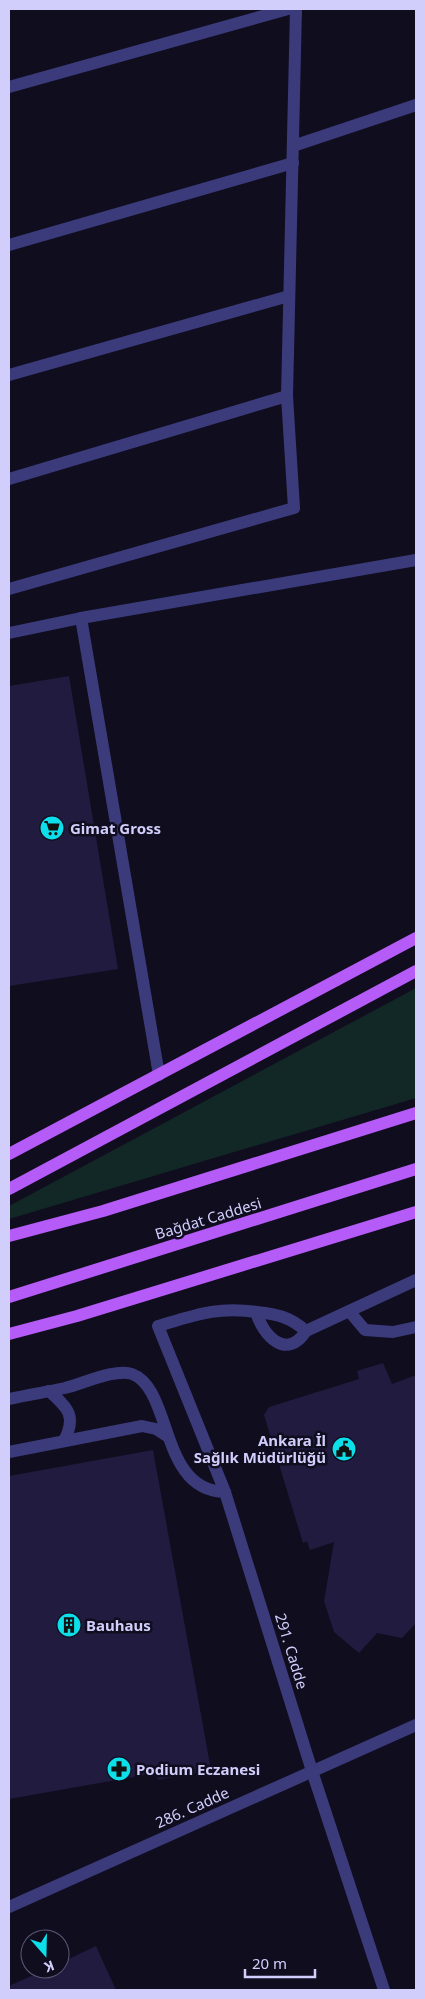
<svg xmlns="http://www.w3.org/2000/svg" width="425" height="1999" viewBox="0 0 425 1999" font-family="'Noto Sans',sans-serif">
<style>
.green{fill:#112826}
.building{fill:#201b3f}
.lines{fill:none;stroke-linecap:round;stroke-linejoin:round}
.minor{stroke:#3b3b7b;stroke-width:12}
.major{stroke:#b55bf7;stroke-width:12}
.labels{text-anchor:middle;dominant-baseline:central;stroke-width:5;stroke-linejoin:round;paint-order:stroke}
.poi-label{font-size:15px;font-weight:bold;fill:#d1cefc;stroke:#100d1f;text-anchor:start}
.street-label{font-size:15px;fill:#d1cefc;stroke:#100d1f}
</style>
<rect width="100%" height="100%" fill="#100d1f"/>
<path class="green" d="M416,988V1098L9,1219V1206Z"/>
<g class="building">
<path d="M69,676L118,969L9,986V686Z"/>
<path d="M383,1363L392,1384L416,1375V1623L402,1638L377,1633L359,1653L334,1632L324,1601L334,1542L310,1550L307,1541L303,1543L264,1415L269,1407L359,1379L357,1371Z"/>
<path d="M153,1450L211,1770L158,1780L156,1773L9,1799V1476Z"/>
<path d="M96,1946L116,1990H9V1986L47,1969H60V1963Z"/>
</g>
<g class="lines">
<g class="minor">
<path d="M9,87L288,9"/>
<path d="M293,146L416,105"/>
<path d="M9,245L293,163"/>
<path d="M9,375L289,296"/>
<path d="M9,479L287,396"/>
<path d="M9,589L294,508L287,396L296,9"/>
<path d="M9,633L81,618"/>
<path d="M159,1075L81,618L416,560"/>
<path d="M349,1311L365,1330L393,1332L416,1327"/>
<path d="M256,1312C263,1336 287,1361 306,1331L416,1280"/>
<path d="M306,1331C290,1317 277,1314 257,1312C218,1306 195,1315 158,1326L225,1492L312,1771L384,1990"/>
<path d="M49,1391C68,1408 77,1416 64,1441"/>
<path d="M9,1399C27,1395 46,1392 65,1388C82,1384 116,1368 132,1374C173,1389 159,1491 225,1492"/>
<path d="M9,1452L142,1426L156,1429L167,1436"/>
<path d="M9,1907L416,1725"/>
</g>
<g class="major">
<path d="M9,1154L416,938"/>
<path d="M9,1189L416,971"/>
<path d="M9,1236L103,1211L416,1113"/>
<path d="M9,1297L416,1169"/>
<path d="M9,1334L77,1316L416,1212"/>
</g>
</g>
<defs>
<symbol id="supermarket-disc" viewBox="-11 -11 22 22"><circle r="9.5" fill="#0cdfea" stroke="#100d1f"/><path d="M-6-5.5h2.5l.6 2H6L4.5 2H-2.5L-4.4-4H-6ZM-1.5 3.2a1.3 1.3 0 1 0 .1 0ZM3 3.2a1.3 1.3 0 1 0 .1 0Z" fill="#111"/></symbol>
<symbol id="civic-disc" viewBox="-11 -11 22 22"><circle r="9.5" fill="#0cdfea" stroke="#100d1f"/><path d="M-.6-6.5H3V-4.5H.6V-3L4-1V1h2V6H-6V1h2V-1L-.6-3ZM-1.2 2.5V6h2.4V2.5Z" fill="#111"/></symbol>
<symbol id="building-disc" viewBox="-11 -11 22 22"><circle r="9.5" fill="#0cdfea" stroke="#100d1f"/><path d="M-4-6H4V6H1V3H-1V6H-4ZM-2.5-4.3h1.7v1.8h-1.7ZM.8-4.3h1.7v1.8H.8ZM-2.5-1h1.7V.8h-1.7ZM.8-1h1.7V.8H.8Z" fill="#111"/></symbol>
<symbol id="pharmacy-disc" viewBox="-11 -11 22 22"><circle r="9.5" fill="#0cdfea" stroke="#100d1f"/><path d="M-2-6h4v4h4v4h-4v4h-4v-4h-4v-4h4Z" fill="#111"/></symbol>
</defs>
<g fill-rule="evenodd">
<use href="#supermarket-disc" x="38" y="814" width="28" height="28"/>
<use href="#civic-disc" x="330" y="1435" width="28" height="28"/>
<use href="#building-disc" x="55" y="1611" width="28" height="28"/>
<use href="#pharmacy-disc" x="105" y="1755" width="28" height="28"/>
</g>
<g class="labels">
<g class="poi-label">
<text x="70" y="828">Gimat Gross</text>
<text x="326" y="1440" text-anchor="end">Ankara İl<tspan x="326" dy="17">Sağlık Müdürlüğü</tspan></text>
<text x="86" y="1625">Bauhaus</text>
<text x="136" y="1769">Podium Eczanesi</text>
</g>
<g class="street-label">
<text transform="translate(208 1218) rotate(-17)">Bağdat Caddesi</text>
<text transform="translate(292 1651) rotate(73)">291. Cadde</text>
<text transform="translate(192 1807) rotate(-24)">286. Cadde</text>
</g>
</g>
<rect width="425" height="1999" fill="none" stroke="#d1cefc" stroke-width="20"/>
<g transform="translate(45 1954) rotate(160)"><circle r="24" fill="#100d1f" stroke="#5d5a77"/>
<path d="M0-4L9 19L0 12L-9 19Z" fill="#0cdfea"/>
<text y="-8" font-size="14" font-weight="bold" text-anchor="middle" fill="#d1cefc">K</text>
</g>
<path d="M245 1969v8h70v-8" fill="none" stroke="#d1cefc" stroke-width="2.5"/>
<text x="252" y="1969" font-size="15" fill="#d1cefc" stroke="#100d1f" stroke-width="4" paint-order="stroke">20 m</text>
</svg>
